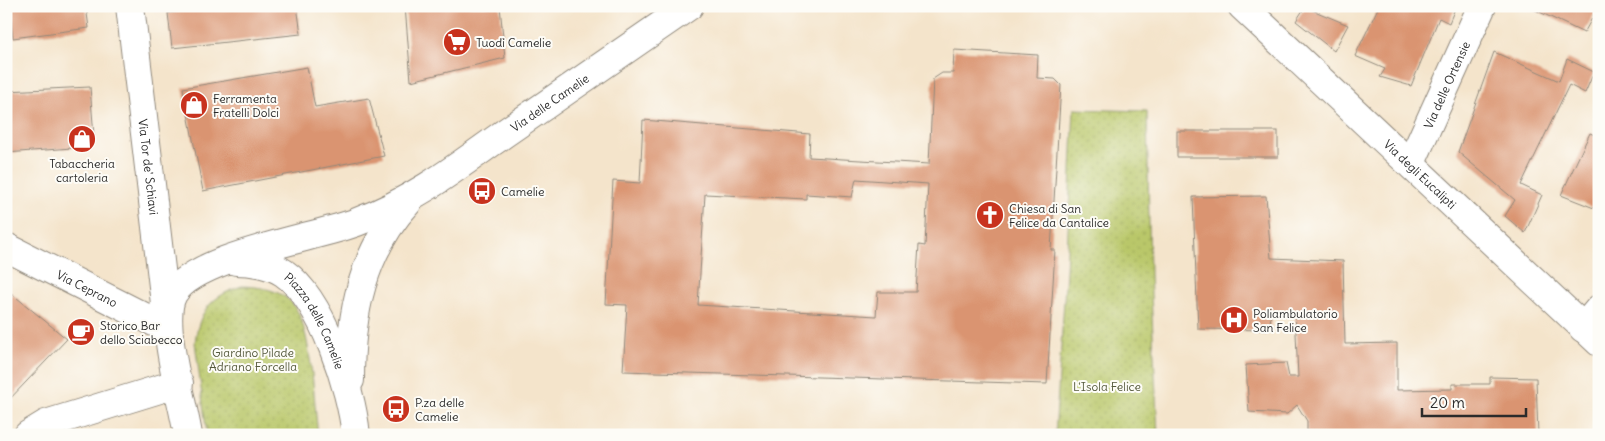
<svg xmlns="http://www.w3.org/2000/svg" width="1605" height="441" viewBox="0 0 1605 441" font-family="Delius,sans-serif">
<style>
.park{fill:url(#park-dots);stroke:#72794a}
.building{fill:#da9471;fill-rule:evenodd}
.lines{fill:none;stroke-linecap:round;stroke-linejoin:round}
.minor-casing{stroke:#90887b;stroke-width:30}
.minor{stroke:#fff;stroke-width:28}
.labels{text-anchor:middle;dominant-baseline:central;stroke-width:4;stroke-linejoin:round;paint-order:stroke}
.poi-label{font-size:12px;fill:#2b2b2b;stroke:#fdfcf7;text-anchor:start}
.street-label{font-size:12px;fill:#2b2b2b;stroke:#fdfcf7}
.park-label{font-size:12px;fill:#565a3e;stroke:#fdfcf7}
</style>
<defs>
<pattern id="park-dots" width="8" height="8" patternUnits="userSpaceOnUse" patternTransform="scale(1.25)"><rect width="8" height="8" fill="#b9c769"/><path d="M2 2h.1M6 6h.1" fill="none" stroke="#9fab5b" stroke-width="1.8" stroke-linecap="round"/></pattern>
</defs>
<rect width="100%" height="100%" fill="#fdfcf7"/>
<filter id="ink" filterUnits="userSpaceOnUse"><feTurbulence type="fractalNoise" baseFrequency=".02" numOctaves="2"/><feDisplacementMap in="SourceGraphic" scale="10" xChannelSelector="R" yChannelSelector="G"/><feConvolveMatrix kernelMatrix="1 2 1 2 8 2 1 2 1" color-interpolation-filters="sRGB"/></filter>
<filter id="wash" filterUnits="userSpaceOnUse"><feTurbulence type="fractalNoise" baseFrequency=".0096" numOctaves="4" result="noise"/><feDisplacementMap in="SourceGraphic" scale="20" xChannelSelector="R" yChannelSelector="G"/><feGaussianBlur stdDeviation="1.12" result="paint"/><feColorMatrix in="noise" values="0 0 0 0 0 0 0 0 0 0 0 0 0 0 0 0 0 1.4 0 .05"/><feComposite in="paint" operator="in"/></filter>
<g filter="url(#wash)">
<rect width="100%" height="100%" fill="#f4e4cb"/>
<g class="park">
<path d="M1074,109L1147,111L1150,274L1158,435H1055L1066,271Z"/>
<path d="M242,286C260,287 279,289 292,303C312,325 314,404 318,435H207L195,342C199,310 212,296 242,286Z"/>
</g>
<g id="blocks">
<g class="building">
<path d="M9,6H86L89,28L13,38Z"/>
<path d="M213,6H297L301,34L172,48L168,13Z"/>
<path d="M405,6H500L505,58L411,81Z"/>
<path d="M1379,6H1456L1449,23L1439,18L1411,86L1380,77L1385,69L1355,56Z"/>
<path d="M1527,6H1588L1596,11L1584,33Z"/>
<path d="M1305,7L1348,25L1334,51L1296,21Z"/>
<path d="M954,50L1038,55L1037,78L1055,79L1061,85L1051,250H1055L1047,384L623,371L627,305L606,304L613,181L640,183L643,120L810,134L809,157L929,164L933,79L942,73H953ZM856,179L928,184L925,246L919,245L916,292H878L876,316L698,305L705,194L806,199V194L852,197Z"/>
<path d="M1494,52L1559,81L1567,59L1594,72L1585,93L1569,85L1521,185L1542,195L1525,233L1505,216L1515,200L1458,152Z"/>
<path d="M307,67L315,107L369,98L384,156L203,191L183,88Z"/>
<path d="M90,87L94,136L85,147L6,153V91Z"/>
<rect x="1177" y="131" width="101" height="26"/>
<path d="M1590,133L1599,137V210L1561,195Z"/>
<path d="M1266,196L1271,258L1343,261L1345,344L1397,343V390L1452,389V384H1490V377L1536,378L1538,435H1307V421L1297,405L1287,414L1249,412L1246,365L1286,363L1289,377H1298L1295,312L1271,310L1270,330L1198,329L1193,197Z"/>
<path d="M11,293L67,339L6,403V298Z"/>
</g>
</g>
</g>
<g filter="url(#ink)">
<use href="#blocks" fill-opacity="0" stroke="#90887b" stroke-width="1"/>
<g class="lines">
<defs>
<g id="minor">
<path id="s1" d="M130,6L166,312"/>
<path id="s2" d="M1242,6L1599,342"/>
<path id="s3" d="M1411,163L1482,6"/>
<path id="s4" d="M6,247L168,329"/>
<path id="s5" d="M236,261C251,261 271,264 284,273C323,300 351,389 356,435"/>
<path d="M1583,328L1599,309"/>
<path d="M350,380C350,314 362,252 408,202"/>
<path d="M28,435L46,424L179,383"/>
<path id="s6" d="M188,435C183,402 158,321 173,294C195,256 315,238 357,222C411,202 456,168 502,135C565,92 627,49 689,6"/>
</g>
</defs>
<use href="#minor" class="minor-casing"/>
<use href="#minor" class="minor"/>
</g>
</g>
<defs>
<symbol id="supermarket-disc" viewBox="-11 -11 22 22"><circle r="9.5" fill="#c8321e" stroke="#fdfcf7"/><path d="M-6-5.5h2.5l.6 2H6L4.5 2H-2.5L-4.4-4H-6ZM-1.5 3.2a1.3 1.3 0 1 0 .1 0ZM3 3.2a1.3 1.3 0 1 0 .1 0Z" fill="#fff"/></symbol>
<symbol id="shop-disc" viewBox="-11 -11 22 22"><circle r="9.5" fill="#c8321e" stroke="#fdfcf7"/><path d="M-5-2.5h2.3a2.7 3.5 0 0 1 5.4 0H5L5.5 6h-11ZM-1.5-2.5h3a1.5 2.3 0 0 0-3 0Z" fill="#fff"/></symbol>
<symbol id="bus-disc" viewBox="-11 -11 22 22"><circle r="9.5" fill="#c8321e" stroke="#fdfcf7"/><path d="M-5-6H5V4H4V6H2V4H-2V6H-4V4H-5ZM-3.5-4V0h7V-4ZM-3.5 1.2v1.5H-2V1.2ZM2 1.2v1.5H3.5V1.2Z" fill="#fff"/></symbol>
<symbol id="church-disc" viewBox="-11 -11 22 22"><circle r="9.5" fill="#c8321e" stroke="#fdfcf7"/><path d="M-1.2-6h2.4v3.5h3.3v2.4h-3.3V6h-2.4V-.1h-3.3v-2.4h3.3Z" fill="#fff"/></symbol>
<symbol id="hospital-disc" viewBox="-11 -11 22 22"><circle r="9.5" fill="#c8321e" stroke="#fdfcf7"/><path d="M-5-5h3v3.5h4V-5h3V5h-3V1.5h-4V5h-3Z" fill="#fff"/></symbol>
<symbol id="cafe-disc" viewBox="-11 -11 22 22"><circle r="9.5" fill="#c8321e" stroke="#fdfcf7"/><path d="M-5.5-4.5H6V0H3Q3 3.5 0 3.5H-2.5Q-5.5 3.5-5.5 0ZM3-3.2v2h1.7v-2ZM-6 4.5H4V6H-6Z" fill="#fff"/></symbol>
</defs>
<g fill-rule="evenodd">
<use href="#supermarket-disc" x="441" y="26" width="32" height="32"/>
<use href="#shop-disc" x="178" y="89" width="32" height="32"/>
<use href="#shop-disc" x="66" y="123" width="32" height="32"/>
<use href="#bus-disc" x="466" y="175" width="32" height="32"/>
<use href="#church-disc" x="974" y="199" width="32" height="32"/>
<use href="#hospital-disc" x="1218" y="304" width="32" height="32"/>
<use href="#cafe-disc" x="65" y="316" width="32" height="32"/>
<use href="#bus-disc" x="380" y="393" width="32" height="32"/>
</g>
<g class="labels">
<g class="poi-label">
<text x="476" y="42">Tuodì Camelie</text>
<text x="213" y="98">Ferramenta<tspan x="213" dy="14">Fratelli Dolci</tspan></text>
<text x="82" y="163" text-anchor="middle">Tabaccheria<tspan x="82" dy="14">cartoleria</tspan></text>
<text x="501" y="191">Camelie</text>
<text x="1009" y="208">Chiesa di San<tspan x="1009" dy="14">Felice da Cantalice</tspan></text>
<text x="1253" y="313">Poliambulatorio<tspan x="1253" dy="14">San Felice</tspan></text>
<text x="100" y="325">Storico Bar<tspan x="100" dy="14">dello Sciabecco</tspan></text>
<text x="415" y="402">P.za delle<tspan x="415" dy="14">Camelie</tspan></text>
</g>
<g class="street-label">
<text stroke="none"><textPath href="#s3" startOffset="86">Via delle Ortensie</textPath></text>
<text stroke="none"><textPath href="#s6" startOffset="571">Via delle Camelie</textPath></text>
<text stroke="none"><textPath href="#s1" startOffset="162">Via Tor de' Schiavi</textPath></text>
<text stroke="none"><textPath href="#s2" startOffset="245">Via degli Eucalipti</textPath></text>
<text stroke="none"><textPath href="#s4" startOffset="91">Via Ceprano</textPath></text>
<text stroke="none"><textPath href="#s5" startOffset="108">Piazza delle Camelie</textPath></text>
</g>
<g class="park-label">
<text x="253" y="352">Giardino Pilade<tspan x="253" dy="14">Adriano Forcella</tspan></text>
<text x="1107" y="386">L'Isola Felice</text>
</g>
</g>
<rect width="1605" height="441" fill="none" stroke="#fdfcf7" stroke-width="25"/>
<path d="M1422 408v8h104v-8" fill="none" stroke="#2b2b2b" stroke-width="2.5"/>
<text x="1430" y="408" font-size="15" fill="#2b2b2b" stroke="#fdfcf7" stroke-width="4" paint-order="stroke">20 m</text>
</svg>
